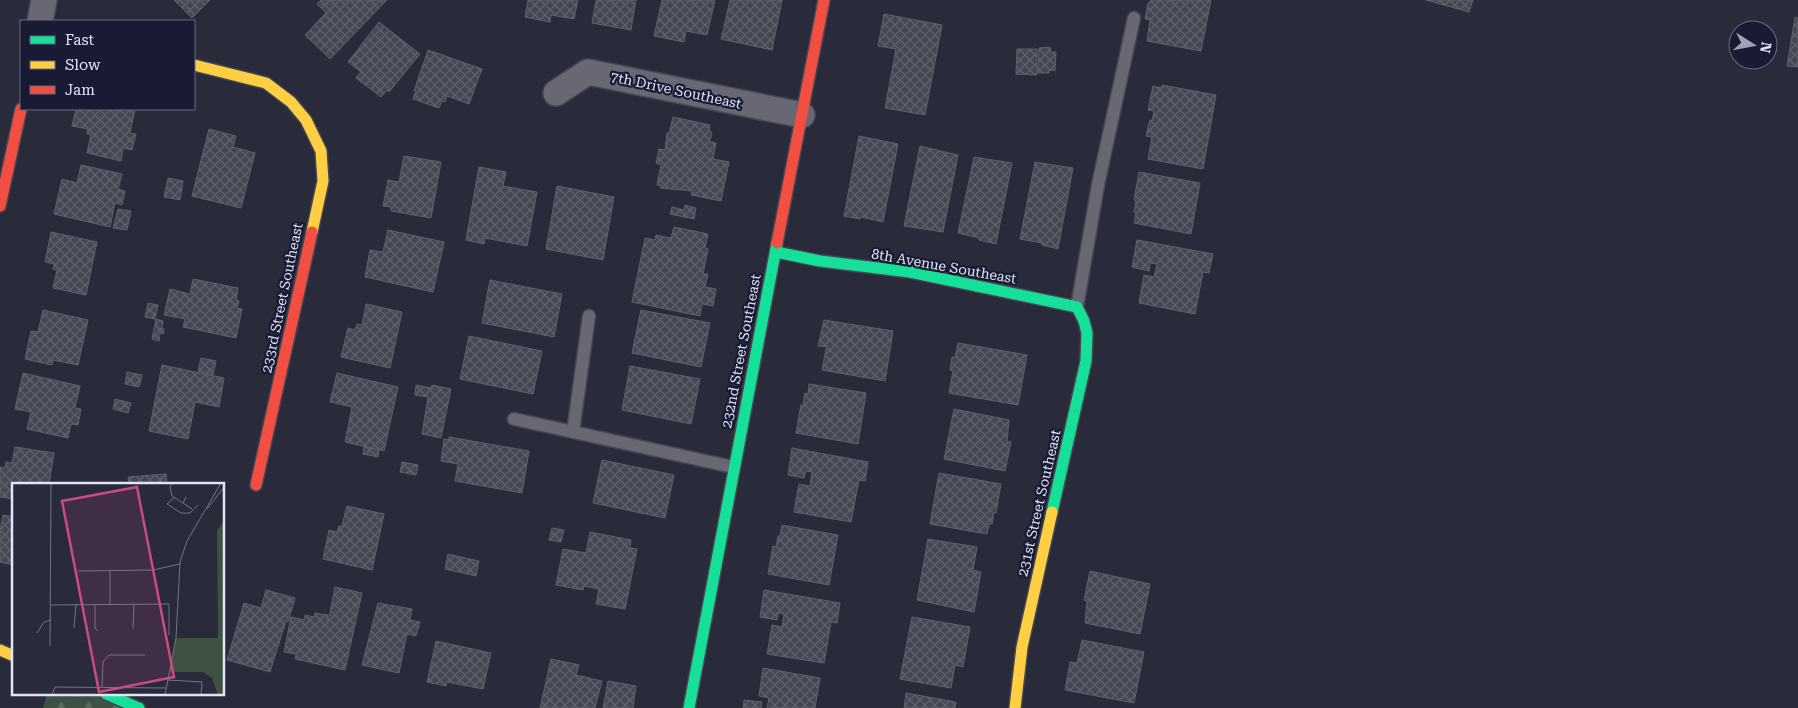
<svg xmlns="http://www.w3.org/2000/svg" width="1798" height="708" viewBox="0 0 1798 708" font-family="'Roboto Serif',serif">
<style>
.forest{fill:url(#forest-firs)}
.building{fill:url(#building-cross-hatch);stroke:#5e606d}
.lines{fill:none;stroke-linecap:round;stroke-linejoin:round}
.lane-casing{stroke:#444653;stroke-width:15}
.street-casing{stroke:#444653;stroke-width:28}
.fast-casing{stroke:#444653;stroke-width:14}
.slow-casing{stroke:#444653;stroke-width:14}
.jam-casing{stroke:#444653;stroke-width:14}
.lane{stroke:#676874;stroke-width:12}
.street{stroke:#676874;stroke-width:25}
.fast{stroke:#16e098;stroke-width:11}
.slow{stroke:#ffcf43;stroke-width:11}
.jam{stroke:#f24e42;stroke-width:11}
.labels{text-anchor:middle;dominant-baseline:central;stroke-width:4.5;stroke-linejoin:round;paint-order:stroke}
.street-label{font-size:14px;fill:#e1e4f6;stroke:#191b35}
.inset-road{fill:none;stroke:#737585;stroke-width:1}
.view{fill:#ca4b82;fill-opacity:0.15;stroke:#ca4b82;stroke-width:2.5}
.inset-edge{fill:none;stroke:#e1e4f6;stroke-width:2.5}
</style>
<defs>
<pattern id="forest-firs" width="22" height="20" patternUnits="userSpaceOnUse" patternTransform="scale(1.25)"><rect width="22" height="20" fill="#3d5242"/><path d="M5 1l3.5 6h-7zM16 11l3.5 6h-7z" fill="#596b5e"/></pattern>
<pattern id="building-cross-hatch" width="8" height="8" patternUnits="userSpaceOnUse" patternTransform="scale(1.25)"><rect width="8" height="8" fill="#464754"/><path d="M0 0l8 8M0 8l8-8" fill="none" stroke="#60616d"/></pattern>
</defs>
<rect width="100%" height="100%" fill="#292b3a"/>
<path class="forest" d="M47,694H107L141,708H43Z"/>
<g class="building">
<path d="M174,0H210L192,18Z"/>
<path d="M321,0H387L330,59L305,35L326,13L317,4Z"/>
<path d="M528,0H578L574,19L551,15L550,22L525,17Z"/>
<path d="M596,0H636L631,30L592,23Z"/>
<path d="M662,0H715L707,35L686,31L684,42L654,36Z"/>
<path d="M730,0H782L772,50L721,39Z"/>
<path d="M1151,0H1211L1201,51L1147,41L1150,20L1145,19L1148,3H1150Z"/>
<path d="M1426,0H1473L1469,12Z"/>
<path d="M884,14L942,25L925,115L885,108L896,49L878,46Z"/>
<path d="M1795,17L1798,18V67L1787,66Z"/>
<path d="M379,22L420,54L389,92L387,90L381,97L356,78L361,72L348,62Z"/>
<path d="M1050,47L1051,52H1056L1055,71L1049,70V73H1038L1039,48Z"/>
<path d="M1017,49H1037V75L1016,74Z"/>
<path d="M428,50L482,69L469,104L447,96L445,102L442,101L439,108L413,99L416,91H414Z"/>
<path d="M1162,85L1216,95L1203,169L1148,159L1152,137L1146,136L1150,120L1152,121L1154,111L1148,110L1153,86L1162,88Z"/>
<path d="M76,109H135L130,133L136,134L132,150L123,148L121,161L87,153L91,134H87L88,129L72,126Z"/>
<path d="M673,117L710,125L709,130L712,133L710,140L708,141L716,143L713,159L729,162L721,201L691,195L692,191L660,188L661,185H657L661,165L656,163L659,149L665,150L667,133H669Z"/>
<path d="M209,129L236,136L233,147L255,153L241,208L192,196Z"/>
<path d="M859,136L898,144L883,222L861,217L860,219L844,216Z"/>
<path d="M920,146L958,155L943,232L904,226Z"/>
<path d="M404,156L441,162L431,218L391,211V207L383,206L388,180L399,182Z"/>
<path d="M974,157L1012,163L996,244L979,240V238L958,233Z"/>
<path d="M1035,162L1073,168L1058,249L1042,245V243L1020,239Z"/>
<path d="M81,165L122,174L118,189L125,191L122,205L115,203L110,227L54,214L62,179L77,183Z"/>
<path d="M479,167L506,172L503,186L537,192L527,246L485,238L484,244L466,240Z"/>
<path d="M1139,172L1200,183L1191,234L1134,223L1136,213L1134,212L1136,201L1134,200Z"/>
<path d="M168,178L183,181L180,200L164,197Z"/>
<path d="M557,186L614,197L603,260L546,249Z"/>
<path d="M685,205L696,208L694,219L670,214L672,207L684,210Z"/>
<path d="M118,209L131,211L127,230L113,228Z"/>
<path d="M674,227L708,234L705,248L708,249L703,274H708L705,287L716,289L713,306L702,304L700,316L632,302L645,238L655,240L656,235L671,238Z"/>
<path d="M388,230L444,242L433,292L365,277L370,250L383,252Z"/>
<path d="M51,232L97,242L86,295L53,288L57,270L53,269L54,264L45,262Z"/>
<path d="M1137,240L1213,254L1209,273L1203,272L1195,314L1139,303L1144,275L1154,277L1157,264L1150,263L1149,271L1132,267Z"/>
<path d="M193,279L238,288L236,300L239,301L237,308L242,309L236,338L183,327L185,319L164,315L170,289L190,294Z"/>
<path d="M490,280L562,294L554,337L482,323Z"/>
<path d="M148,303L158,305L155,319L145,317Z"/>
<path d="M366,304L402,312L390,368L341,357L348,328L355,330L357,324L362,325Z"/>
<path d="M43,310L88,320L78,365L53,360L52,365L25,359L31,331L38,332Z"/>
<path d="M641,310L710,323L701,367L632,353Z"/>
<path d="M156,319L163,321L162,328L164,329L163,334L160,333L159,341L152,339Z"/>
<path d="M824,320L893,331L885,381L822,370L826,349L828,347L818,346Z"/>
<path d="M469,336L542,351L533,394L460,379Z"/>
<path d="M958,343L1027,355L1018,405L949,393L953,371L950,370L952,357H955Z"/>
<path d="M201,358L216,361L213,375L198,371Z"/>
<path d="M162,365L224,378L219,407L195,402L188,439L149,431Z"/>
<path d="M630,366L700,379L691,424L622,410Z"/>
<path d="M127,372L142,375L139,387L125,384Z"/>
<path d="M23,373L80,386L75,408L81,409L78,425L71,424L68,438L27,429L31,412L15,409Z"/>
<path d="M337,373L398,387L384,451L345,442L352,407L330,402Z"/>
<path d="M809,384L866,393L858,444L796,433L801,405H803L805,393L808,394Z"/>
<path d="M416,385L431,388L432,385L451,389L441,438L422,434L428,397L415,395Z"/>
<path d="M115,399L131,403L128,413L113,409Z"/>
<path d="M954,409L1009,420L1007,441L1011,442L1005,471L944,459Z"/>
<path d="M449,437L529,451L522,493L455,481L458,464L441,461L444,439L449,440Z"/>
<path d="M15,447L54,453L49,484H14V499L0,497V467L5,468L6,462L12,463Z"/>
<path d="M364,447L379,450L378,457L363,454Z"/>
<path d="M792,448L868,462L865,481L859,480L851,522L794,512L799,484L810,486L812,472L806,471L804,478L788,475Z"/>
<path d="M602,460L674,475L665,518L593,503Z"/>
<path d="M402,462L418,465L416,475L400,472Z"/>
<path d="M939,473L1001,484L996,513L994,512L992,524H989L987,534L930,524Z"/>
<path d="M166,474L167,484H129L128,477Z"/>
<path d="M347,506L384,514L372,570L323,559L329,530L337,532L339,526H342Z"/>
<path d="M3,515L14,517V565L0,562V531Z"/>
<path d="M782,525L838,535L829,585L768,574L773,546L776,547L778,536H780Z"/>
<path d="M552,528L564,530L561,542L549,540Z"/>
<path d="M590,532L631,540L630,548L637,549L625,609L596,604L599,589L584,586L583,590L556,585L563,549L586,553Z"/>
<path d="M928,539L977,547L973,570L981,572L974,612L917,600Z"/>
<path d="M448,554L479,561L476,576L445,569Z"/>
<path d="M1090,571L1150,584L1140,634L1085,623L1087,601L1084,600Z"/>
<path d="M335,587L362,593L345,670L295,659L296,654L284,652L291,617L304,620L305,615L314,617L315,613L328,615L327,622H328Z"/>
<path d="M266,590L295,598L288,622L286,621L270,672L227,660L244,603L261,608Z"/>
<path d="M764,590L840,603L837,623L831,622L824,663L767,654L772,625L782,627L784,614L778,613L777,620L760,617Z"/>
<path d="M378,603L412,609L410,620L420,622L416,636L407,634L399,673L362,665Z"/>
<path d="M912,617L970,627L963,667L955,665L951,688L900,679Z"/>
<path d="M1082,640L1144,652L1134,703L1065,690L1070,662L1077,663Z"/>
<path d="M436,641L491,653L483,689L447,682L446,686L427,682Z"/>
<path d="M551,659L579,665L576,675L602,681L595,708H540Z"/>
<path d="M763,668L820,678L815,708H767L769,698L759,696Z"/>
<path d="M608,681L636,686L633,708H603Z"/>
<path d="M906,693L956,702L955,708H904Z"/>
<path d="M744,700L762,702L761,708H743Z"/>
</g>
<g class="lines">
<defs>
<g id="lane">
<path d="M1077,307L1098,185L1134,18"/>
<path d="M514,419L733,467"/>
<path d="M573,432L589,316"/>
</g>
<g id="street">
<path d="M40,21L44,0"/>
<path d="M556,93L588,72L802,115"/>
</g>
<g id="fast">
<path d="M776,252L820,261L910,272L1077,307L1084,321L1087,333L1086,361L1052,512"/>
<path d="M106,694L139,708"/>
<path d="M689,708L777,243"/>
</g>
<g id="slow">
<path d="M194,65L266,83L291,102L306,120L321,151L323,181L312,232"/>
<path d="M0,650L14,656"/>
<path d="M1015,708L1022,647L1052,512"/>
</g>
<g id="jam">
<path d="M0,206L21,109"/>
<path d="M777,243L824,0"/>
<path d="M256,485L312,232"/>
</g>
</defs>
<use href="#lane" class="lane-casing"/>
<use href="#street" class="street-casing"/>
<use href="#fast" class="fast-casing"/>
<use href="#slow" class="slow-casing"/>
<use href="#jam" class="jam-casing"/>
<use href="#lane" class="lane"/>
<use href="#street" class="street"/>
<use href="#fast" class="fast"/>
<use href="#slow" class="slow"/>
<use href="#jam" class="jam"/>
</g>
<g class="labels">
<g class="street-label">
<text transform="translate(676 90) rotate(12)">7th Drive Southeast</text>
<text transform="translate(944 266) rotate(10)">8th Avenue Southeast</text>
<text transform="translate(282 298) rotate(-78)">233rd Street Southeast</text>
<text transform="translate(741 351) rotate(-79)">232nd Street Southeast</text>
<text transform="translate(1039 503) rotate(-77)">231st Street Southeast</text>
</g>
</g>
<g transform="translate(12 483)">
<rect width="212" height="212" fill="#292b3a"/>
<path d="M212,37V212H206L200,195L191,189H157L164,155H206L205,48Z" fill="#3d5242"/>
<path class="inset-road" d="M161,0L158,4L160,13L171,20M174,14L171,20L180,26M162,15L155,21L169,30H178L186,22M195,26L213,3M66,88L141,87L168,81M98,88V121M83,121V145L86,148M39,122L157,121V152M62,145L64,121M121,146L122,121M25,150L32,139L39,137M38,163L39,0M156,197L190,199L189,212M90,204L91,179L97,172H133M40,212L43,204L154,205M153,212L164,155L168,79L175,58L209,0"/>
<path class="view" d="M125,4L162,194L87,209L50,18Z"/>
<rect width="212" height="212" class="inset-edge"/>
</g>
<rect x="20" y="20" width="175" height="90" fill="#191b35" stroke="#696b82"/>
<rect x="30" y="36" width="25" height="8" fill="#16e098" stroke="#696b82"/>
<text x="65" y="45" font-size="15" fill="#e1e4f6">Fast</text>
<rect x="30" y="61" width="25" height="8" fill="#ffcf43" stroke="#696b82"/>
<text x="65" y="70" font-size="15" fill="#e1e4f6">Slow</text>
<rect x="30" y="86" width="25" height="8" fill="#f24e42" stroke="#696b82"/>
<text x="65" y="95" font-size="15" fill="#e1e4f6">Jam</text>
<g transform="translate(1753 45) rotate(101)"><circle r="24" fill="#191b35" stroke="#696b82"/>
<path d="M0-4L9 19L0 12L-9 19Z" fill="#a1a3b4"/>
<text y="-8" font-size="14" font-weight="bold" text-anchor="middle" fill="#e1e4f6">N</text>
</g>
</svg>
